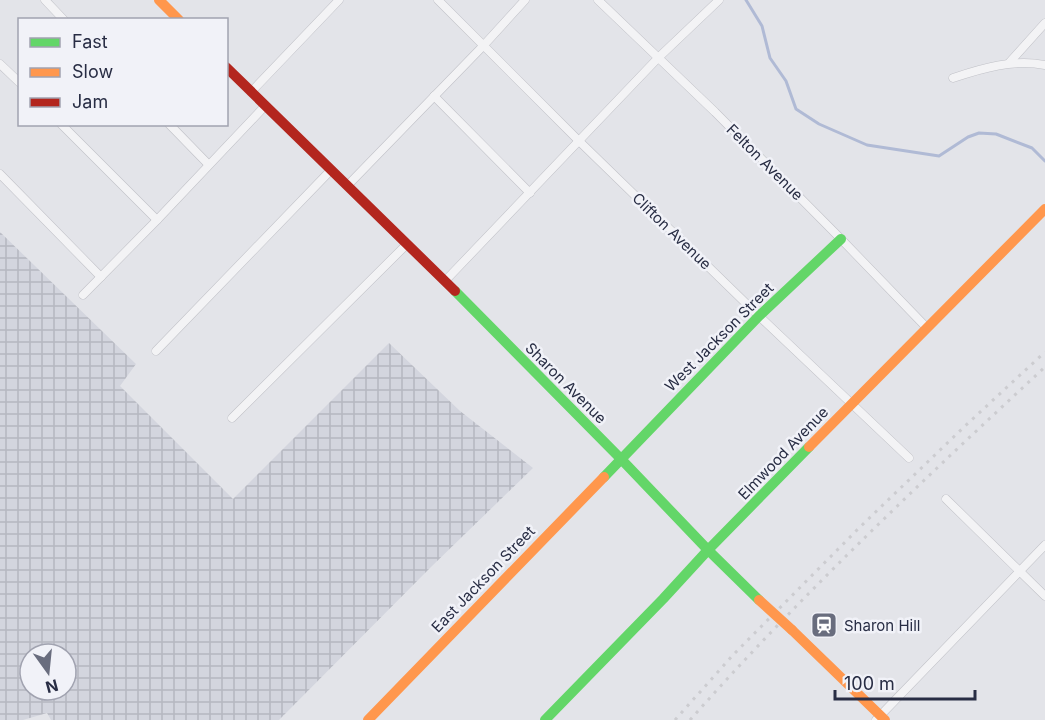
<svg xmlns="http://www.w3.org/2000/svg" width="1045" height="720" viewBox="0 0 1045 720" font-family="Inter,sans-serif">
<style>
.industrial{fill:url(#industrial-grid);fill-rule:evenodd}
.lines{fill:none;stroke-linecap:round;stroke-linejoin:round}
.stream{stroke:#b0bad5;stroke-width:3}
.street-casing{stroke:#c0c1c7;stroke-width:9}
.street{stroke:#f3f3f5;stroke-width:8}
.fast{stroke:#63d668;stroke-width:10}
.slow{stroke:#ff974d;stroke-width:10}
.jam{stroke:#b3261e;stroke-width:10}
.rail{stroke:#ccccd0;stroke-width:3;stroke-dasharray:3 6;stroke-linecap:butt}
.slow-bridge{stroke:#ff974d;stroke-width:10}
.labels{text-anchor:middle;dominant-baseline:central;stroke-width:5;stroke-linejoin:round;paint-order:stroke}
.street-label{font-size:15px;fill:#282d44;stroke:#f1f2f8}
.poi-label{font-size:15px;fill:#282d44;stroke:#f1f2f8;text-anchor:start}
</style>
<defs>
<pattern id="industrial-grid" width="8" height="8" patternUnits="userSpaceOnUse" patternTransform="scale(1.5)"><rect width="8" height="8" fill="#d3d5de"/><path d="M0 4h8M4 0v8" fill="none" stroke="#b5b7c0"/></pattern>
</defs>
<rect width="100%" height="100%" fill="#e3e4e9"/>
<path class="industrial" d="M0,232L136,364L120,386L233,499L389,343L460,411L533,468L431,567L279,720H51L47,713L23,720H0ZM30,654H66V690H30Z"/>
<g class="lines">
<path class="stream" d="M746,0L762,26L770,58L786,81L796,109L819,124L867,145L939,156L968,137L979,133L996,134L1032,148L1045,161"/>
<defs>
<g id="street">
<path d="M45,0L64,20"/>
<path d="M438,0L579,141L759,316L909,458"/>
<path d="M598,0L715,112L841,239L927,328"/>
<path d="M1009,63L1045,23"/>
<path d="M0,64L20,83"/>
<path d="M953,78C983,68 1013,59 1045,65"/>
<path d="M251,92L339,0"/>
<path d="M434,96L530,193"/>
<path d="M61,124L157,220"/>
<path d="M169,124L208,164"/>
<path d="M0,174L101,277"/>
<path d="M348,185L484,45L525,0"/>
<path d="M445,281L658,58L719,0"/>
<path d="M83,295L157,220L265,106"/>
<path d="M156,351L331,170"/>
<path d="M232,418L406,245"/>
<path d="M946,499L1045,596"/>
<path d="M876,720L1045,545"/>
</g>
</defs>
<use href="#street" class="street-casing"/>
<use href="#street" class="street"/>
<g class="fast">
<path d="M455,291L622,460L708,550L759,600"/>
<path d="M604,477L759,316L841,239"/>
<path d="M545,720L663,599L708,550L809,447"/>
</g>
<g class="slow">
<path d="M159,0L179,20"/>
<path d="M809,447L1045,209"/>
<path d="M792,630L885,720"/>
<path d="M368,720L604,477"/>
</g>
<path class="jam" d="M226,67L455,291"/>
<g class="rail">
<path d="M675,720L733,655L859,528L965,426L1045,352"/>
<path d="M690,720C801,595 923,480 1045,367"/>
</g>
<path class="slow-bridge" d="M759,600L792,630"/>
</g>
<defs>
<symbol id="station-square" viewBox="-11 -11 22 22"><rect x="-9" y="-9" width="18" height="18" rx="4" fill="#696d7e" stroke="#f1f2f8"/><path d="M-3-6H3Q5-6 5-4V2Q5 4 3 4L4.5 6H3L1.5 4h-3L-3 6H-4.5L-3 4Q-5 4-5 2V-4Q-5-6-3-6ZM-3.5-4v3h7v-3ZM-3.5 1v1.5H-2V1ZM2 1v1.5H3.5V1Z" fill="#fff"/></symbol>
</defs>
<g fill-rule="evenodd">
<use href="#station-square" x="809" y="610" width="30" height="30"/>
</g>
<g class="labels">
<g class="street-label">
<text transform="translate(765 162) rotate(45)">Felton Avenue</text>
<text transform="translate(672 231) rotate(44)">Clifton Avenue</text>
<text transform="translate(719 337) rotate(-45)">West Jackson Street</text>
<text transform="translate(566 383) rotate(45)">Sharon Avenue</text>
<text transform="translate(783 453) rotate(-46)">Elmwood Avenue</text>
<text transform="translate(483 579) rotate(-46)">East Jackson Street</text>
</g>
<g class="poi-label">
<text x="844" y="625">Sharon Hill</text>
</g>
</g>
<rect x="18" y="18" width="210" height="108" fill="#f1f2f8" stroke="#a1a3b0" stroke-width="1.5"/>
<rect x="30" y="38" width="30" height="9" fill="#63d668" stroke="#a1a3b0" stroke-width="1.5"/>
<text x="72" y="48" font-size="18" fill="#282d44">Fast</text>
<rect x="30" y="68" width="30" height="9" fill="#ff974d" stroke="#a1a3b0" stroke-width="1.5"/>
<text x="72" y="78" font-size="18" fill="#282d44">Slow</text>
<rect x="30" y="98" width="30" height="9" fill="#b3261e" stroke="#a1a3b0" stroke-width="1.5"/>
<text x="72" y="108" font-size="18" fill="#282d44">Jam</text>
<g transform="translate(48 672) rotate(165)"><circle r="28" fill="#f1f2f8" stroke="#a1a3b0" stroke-width="1.5"/>
<path d="M0-4.5L10 22L0 15L-10 22Z" fill="#696d7e"/>
<text y="-9" font-size="16" font-weight="bold" text-anchor="middle" fill="#282d44">N</text>
</g>
<path d="M835 690v9h140v-9" fill="none" stroke="#282d44" stroke-width="3"/>
<text x="844" y="690" font-size="18" fill="#282d44" stroke="#f1f2f8" stroke-width="4.5" paint-order="stroke">100 m</text>
</svg>
